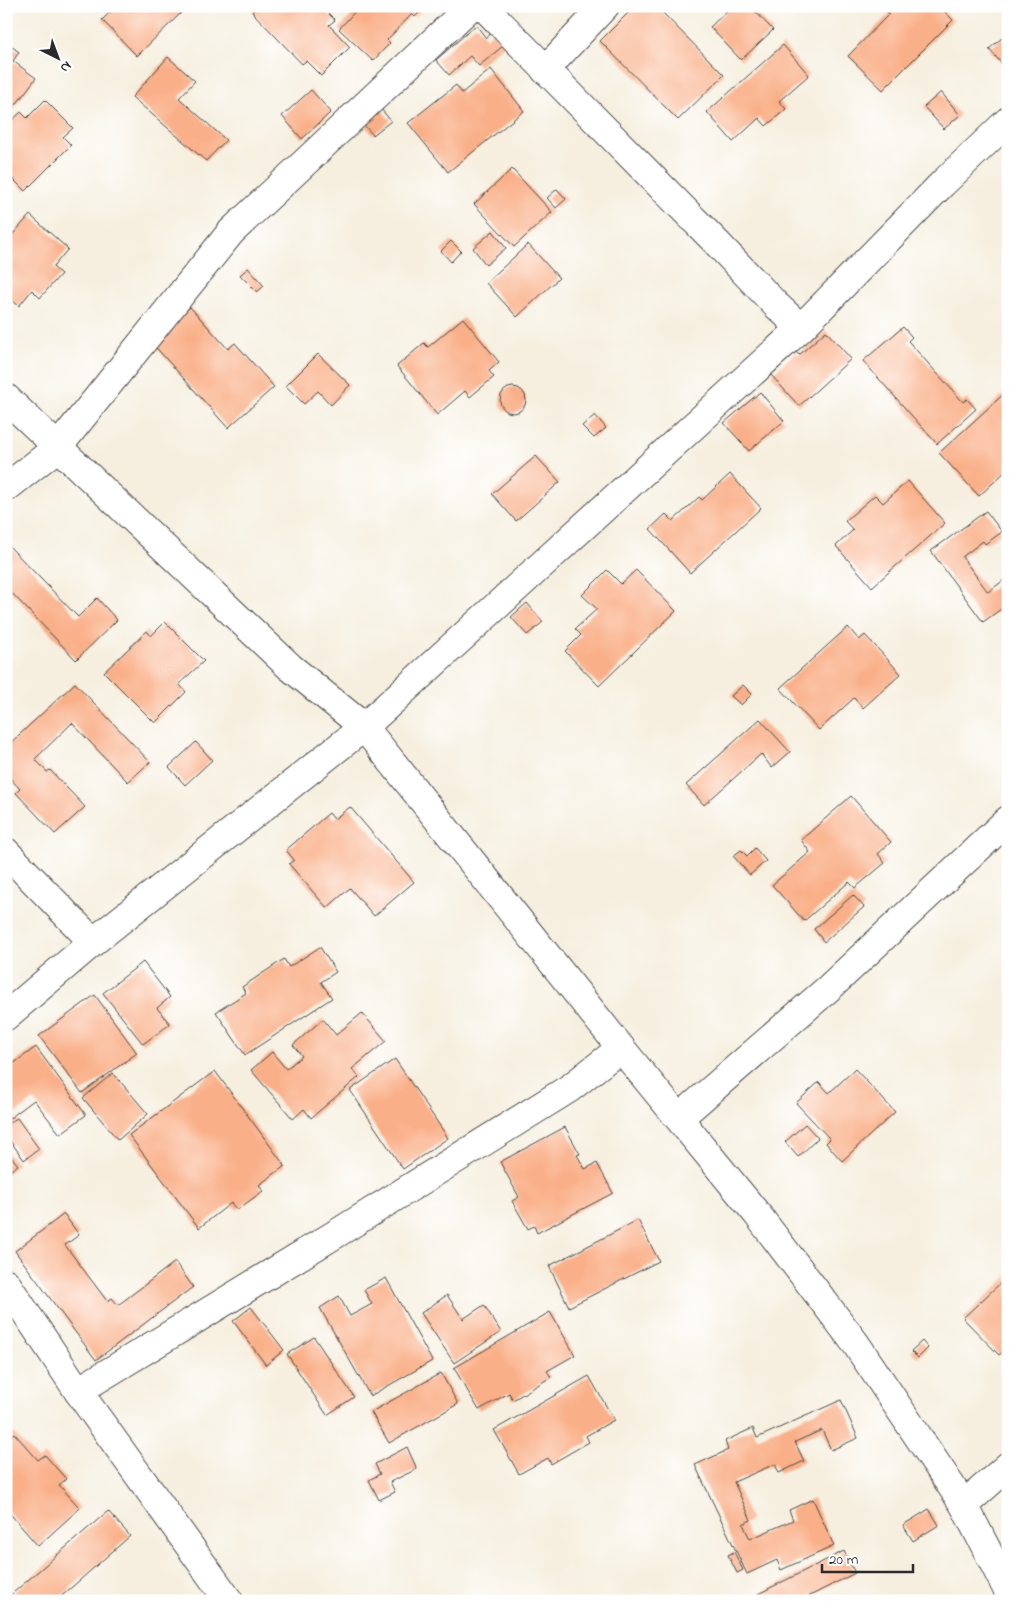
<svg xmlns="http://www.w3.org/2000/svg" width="1014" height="1607" viewBox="0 0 1014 1607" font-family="'Indie Flower',sans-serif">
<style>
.building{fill:#f9af87}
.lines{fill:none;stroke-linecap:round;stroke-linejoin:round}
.minor-casing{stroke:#494846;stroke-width:30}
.minor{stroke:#fff;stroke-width:28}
</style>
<rect width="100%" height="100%" fill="#fff"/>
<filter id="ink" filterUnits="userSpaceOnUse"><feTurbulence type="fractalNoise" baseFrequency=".02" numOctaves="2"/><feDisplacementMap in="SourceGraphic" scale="10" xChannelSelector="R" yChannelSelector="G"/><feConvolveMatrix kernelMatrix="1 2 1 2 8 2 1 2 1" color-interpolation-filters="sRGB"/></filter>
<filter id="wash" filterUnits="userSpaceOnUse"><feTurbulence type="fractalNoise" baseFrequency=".0096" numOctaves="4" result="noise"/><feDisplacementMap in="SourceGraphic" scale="20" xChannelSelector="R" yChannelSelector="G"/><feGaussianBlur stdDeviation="1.12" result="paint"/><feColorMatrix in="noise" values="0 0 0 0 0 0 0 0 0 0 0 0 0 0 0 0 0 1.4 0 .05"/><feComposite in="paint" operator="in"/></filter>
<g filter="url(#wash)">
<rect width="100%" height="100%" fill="#f6efdf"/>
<g id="blocks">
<g class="building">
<path d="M116,6H188L137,56L102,20Z"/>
<path d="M257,6H321L335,20L329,25L350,47L321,76L306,61L302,64L252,12Z"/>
<path d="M360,6H425L415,17L412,14L387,40L390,43L373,61L339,29Z"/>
<path d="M635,6H656L724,75L678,120L600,41Z"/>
<path d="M732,6H750L773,30L741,60L710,27Z"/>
<path d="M882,6H939L953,20L883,90L848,56L889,14Z"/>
<path d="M476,25L486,38L493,32L504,45L479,66L470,56L449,75L436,60Z"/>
<path d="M1002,38L1008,45V61L1003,65L989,49Z"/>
<path d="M6,42L19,52L13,61L36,78L9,114L6,111Z"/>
<path d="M783,45L809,75L779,101L786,109L766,126L759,118L733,142L707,112Z"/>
<path d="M168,57L195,81L179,98L226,140L206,161L132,97Z"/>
<path d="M491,69L524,111L448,172L408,123L456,85L462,93Z"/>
<path d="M311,90L331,112L302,139L282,116Z"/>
<path d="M941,92L960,115L944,129L924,107Z"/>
<path d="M45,100L73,128L63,137L71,145L25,191L6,172V126L21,112L27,118Z"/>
<path d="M381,109L391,121L373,135L363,124Z"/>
<path d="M512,169L552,212L514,247L474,204Z"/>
<path d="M557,189L566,199L556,208L547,198Z"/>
<path d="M30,215L68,249L53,267L61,274L40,298L32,290L19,306L6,295V242Z"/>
<path d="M493,231L506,248L486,265L473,248Z"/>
<path d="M451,241L461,251L451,262L441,251Z"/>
<path d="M528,244L559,278L517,317L486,283Z"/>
<path d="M248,268L264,286L257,292L240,275Z"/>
<path d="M190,307L228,349L235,343L274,387L228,428L151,342Z"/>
<path d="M463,318L499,362L489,371L494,377L470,397L465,391L437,415L397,366L424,343L428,347Z"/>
<path d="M903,327L912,337L908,341L963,402L967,399L976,409L937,444L863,361Z"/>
<path d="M826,331L851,359L799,406L771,375L796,352L799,355Z"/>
<path d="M318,354L350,385L331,405L318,391L304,404L286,386Z"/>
<circle cx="513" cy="400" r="13"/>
<path d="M1008,390V469L979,496L939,453Z"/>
<path d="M760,392L784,421L749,451L724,423Z"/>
<path d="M595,415L606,428L594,438L582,426Z"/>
<path d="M536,456L560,482L516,521L492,494Z"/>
<path d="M730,474L761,508L690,573L650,529L666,514L673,521L699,497L702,500Z"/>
<path d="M908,481L945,523L872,587L836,546L853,530L845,521L875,495L883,503Z"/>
<path d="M986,511L1002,532L985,544L983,541L962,557L988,592L1008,577V604L983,622L931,551Z"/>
<path d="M6,543L78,617L97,598L117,620L76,660L6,587Z"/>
<path d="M607,570L621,584L636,570L676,611L599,686L565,651L581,635L575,629L597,609L582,595Z"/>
<path d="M527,603L543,622L527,635L511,617Z"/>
<path d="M165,622L204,661L179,684L186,692L155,723L104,672L147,631L151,636Z"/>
<path d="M848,627L859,640L865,635L901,674L863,708L854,698L819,730L780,688Z"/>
<path d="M75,683L150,762L128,782L72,723L35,759L47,772L50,770L85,807L55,834L16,793L20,789L6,774V747Z"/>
<path d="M743,685L752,694L741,705L731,696Z"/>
<path d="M760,719L790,752L772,768L761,754L704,805L686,785Z"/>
<path d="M196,742L212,760L185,785L169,767Z"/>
<path d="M851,796L891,842L878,854L885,863L855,888L849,882L804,921L772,885L810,852L801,840Z"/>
<path d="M350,807L414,882L374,916L350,888L327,908L289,864L294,860L286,850L329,813L334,819Z"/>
<path d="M755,848L766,861L750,875L733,856L741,850L747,856Z"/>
<path d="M853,895L864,907L824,942L814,929Z"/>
<path d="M320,947L336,972L321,982L332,998L245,1055L216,1012L246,993L242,987L284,959L289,967Z"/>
<path d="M143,962L170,997L157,1008L170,1024L143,1044L103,993Z"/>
<path d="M95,995L137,1053L82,1093L39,1036Z"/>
<path d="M362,1013L386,1041L352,1069L359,1077L311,1118L304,1109L293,1119L251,1070L272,1052L286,1069L302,1056L293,1045L323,1019L336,1035Z"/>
<path d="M36,1047L86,1115L60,1134L34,1100L6,1121V1069Z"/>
<path d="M395,1059L448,1138L403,1169L350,1090Z"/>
<path d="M855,1069L895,1112L842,1161L826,1143L830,1139L796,1103L819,1082L829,1093Z"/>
<path d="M215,1071L285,1166L259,1185L263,1191L237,1210L231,1203L199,1228L129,1135Z"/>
<path d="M113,1073L148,1114L118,1140L83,1098Z"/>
<path d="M17,1118L39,1149L24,1160L6,1135V1125Z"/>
<path d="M805,1124L818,1138L798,1157L785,1142Z"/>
<path d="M565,1127L580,1154L577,1155L585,1169L597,1163L613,1193L537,1233L534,1226L528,1229L512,1201L519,1197L500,1162Z"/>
<path d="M6,1150L18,1165L6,1174Z"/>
<path d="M64,1214L79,1235L65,1245L107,1301L112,1298L118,1305L175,1262L193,1287L96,1360L15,1251Z"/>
<path d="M638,1220L659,1261L569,1307L549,1266Z"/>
<path d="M1008,1276V1347L999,1355L963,1318Z"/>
<path d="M386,1278L432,1361L370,1396L320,1308L339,1296L350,1316L372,1304L364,1290Z"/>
<path d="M447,1295L463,1319L484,1305L501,1332L454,1363L421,1313Z"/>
<path d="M251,1307L284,1350L266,1365L233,1321Z"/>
<path d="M550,1312L575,1355L547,1371L551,1377L513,1400L509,1393L479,1410L454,1368Z"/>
<path d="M314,1337L354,1397L327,1415L287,1354Z"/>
<path d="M922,1341L928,1348L918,1358L911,1351Z"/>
<path d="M441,1373L458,1404L389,1443L371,1412Z"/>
<path d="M589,1376L614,1420L586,1436L589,1442L551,1464L548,1458L519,1474L494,1430Z"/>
<path d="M841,1400L858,1438L831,1450L822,1430L795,1442L804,1461L779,1473L775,1464L734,1482L751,1520L743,1524L750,1539L793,1520L789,1510L813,1499L834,1546L781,1570L777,1560L747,1574L695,1465L728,1450L725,1441L753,1428L757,1438Z"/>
<path d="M14,1433L38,1460L45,1455L66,1479L59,1485L80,1508L38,1546L6,1509V1440Z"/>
<path d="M407,1447L417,1469L390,1482L395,1492L379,1500L369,1480L380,1474L375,1464Z"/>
<path d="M929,1509L939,1525L913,1541L903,1525Z"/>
<path d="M108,1511L130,1536L56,1601H6V1599Z"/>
<path d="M844,1551L855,1573L800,1601H762L758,1594Z"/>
<path d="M734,1552L743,1570L737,1573L728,1555Z"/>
</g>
</g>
</g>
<g filter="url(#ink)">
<use href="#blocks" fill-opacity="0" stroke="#494846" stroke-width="1"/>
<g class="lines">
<defs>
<g id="minor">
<path d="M483,6L715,241L775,304L801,328"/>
<path d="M545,70L605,6"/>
<path d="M6,398L290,667L364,727L621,1048L757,1214L856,1344L964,1505L1008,1591"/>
<path d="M6,488L58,447L231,232L471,6"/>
<path d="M6,852L93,942"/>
<path d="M6,1016L93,942L364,727L801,328L942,184L1008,121"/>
<path d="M679,1118L830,987L1008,820"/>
<path d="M6,1283L78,1391L229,1601"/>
<path d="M78,1391L339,1232L570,1088L621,1048"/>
<path d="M964,1505L1008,1466"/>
</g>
</defs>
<use href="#minor" class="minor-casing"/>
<use href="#minor" class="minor"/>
</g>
</g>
<rect width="1014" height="1607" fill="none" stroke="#fff" stroke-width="25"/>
<g transform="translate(58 58) rotate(138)" stroke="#ffffff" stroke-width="4" paint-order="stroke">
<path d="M0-4L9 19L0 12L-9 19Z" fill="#2b2b2b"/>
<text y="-8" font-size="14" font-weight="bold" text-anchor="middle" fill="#2b2b2b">N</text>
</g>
<path d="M822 1564v8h91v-8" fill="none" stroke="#2b2b2b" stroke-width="2.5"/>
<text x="829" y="1564" font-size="15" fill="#2b2b2b" stroke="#ffffff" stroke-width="4" paint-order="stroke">20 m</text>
</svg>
